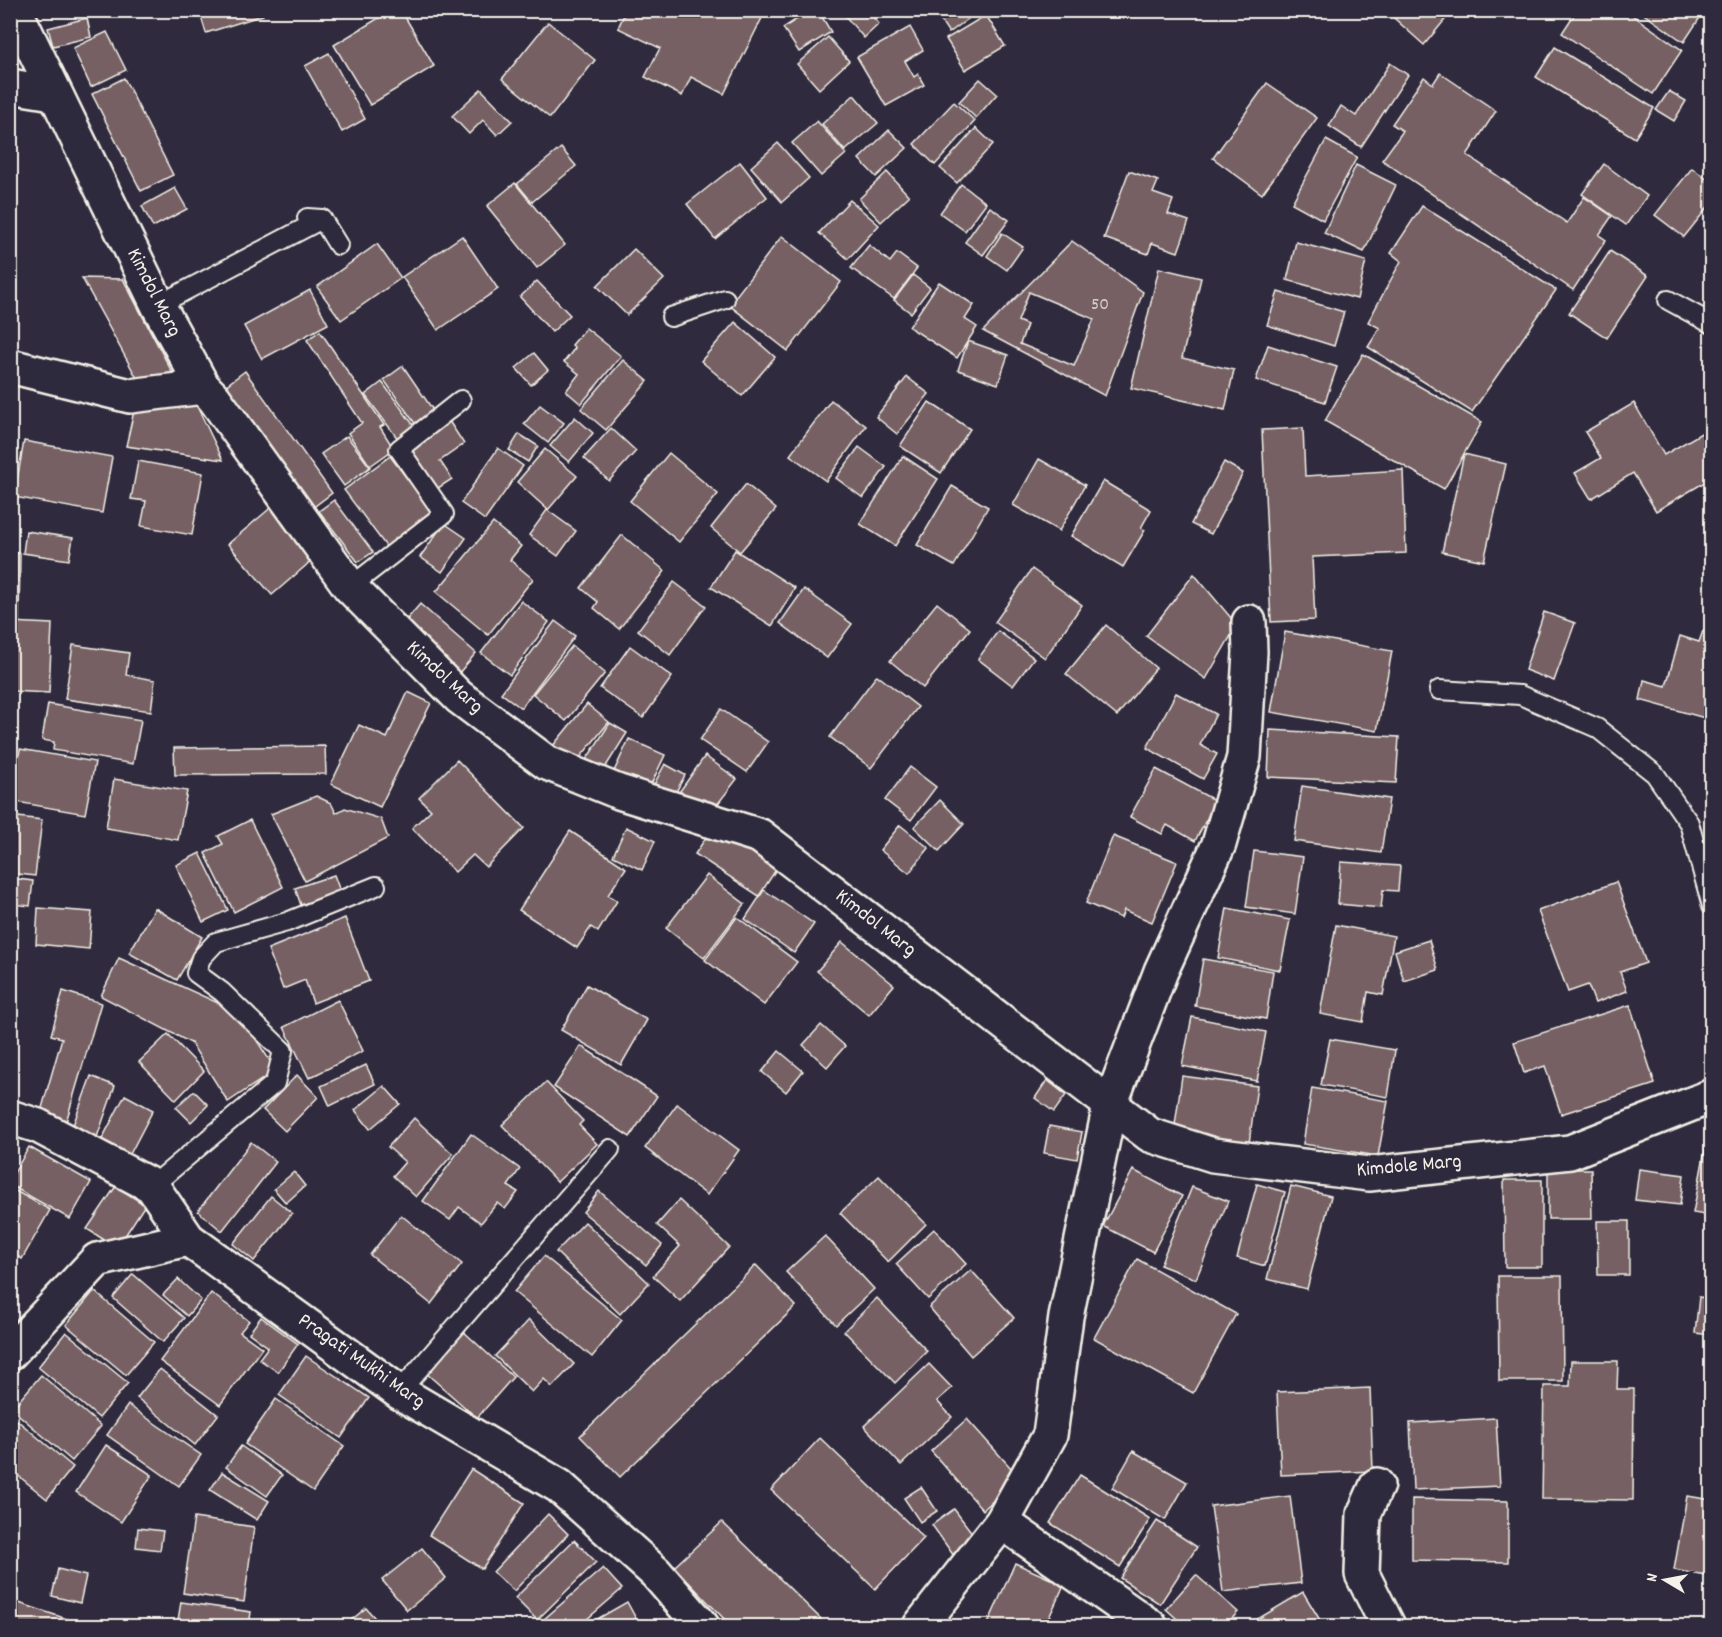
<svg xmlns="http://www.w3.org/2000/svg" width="1722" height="1637" viewBox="0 0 1722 1637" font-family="Dekko,sans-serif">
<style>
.building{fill:#766063;stroke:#f4f1e8;stroke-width:1.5;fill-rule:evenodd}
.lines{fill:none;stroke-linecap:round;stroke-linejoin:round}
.lane-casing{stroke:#f4f1e8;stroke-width:22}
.street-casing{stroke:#f4f1e8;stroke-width:38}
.lane{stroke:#2f2a3d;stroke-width:18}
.street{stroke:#2f2a3d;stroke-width:33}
.labels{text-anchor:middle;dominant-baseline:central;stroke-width:4.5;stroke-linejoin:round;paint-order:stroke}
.number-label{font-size:18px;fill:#d4cdc7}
.street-label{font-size:21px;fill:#f4f1e8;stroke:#2f2a3d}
</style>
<rect width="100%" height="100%" fill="#2f2a3d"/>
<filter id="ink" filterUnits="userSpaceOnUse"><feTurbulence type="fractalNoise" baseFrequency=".0167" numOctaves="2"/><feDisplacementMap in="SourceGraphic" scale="12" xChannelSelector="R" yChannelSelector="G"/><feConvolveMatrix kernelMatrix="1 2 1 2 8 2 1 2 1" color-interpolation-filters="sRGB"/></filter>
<g filter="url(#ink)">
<g class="building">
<path d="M199,10H261L263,15L206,33Z"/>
<path d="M392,10H401L434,66L370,105L334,45Z"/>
<path d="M626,10H766L724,94L691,77L682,96L645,77L660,48L618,28Z"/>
<path d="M811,10H818L831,32L799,52L783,28Z"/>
<path d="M840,10H867L879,24L864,38Z"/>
<path d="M950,10H980L949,33L939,18Z"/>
<path d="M1385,10H1453L1424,45Z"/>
<path d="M1577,10H1625L1682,50L1653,94L1562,33Z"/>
<path d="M1638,10H1705L1684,42Z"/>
<path d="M986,15L1005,46L965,70L946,39Z"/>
<path d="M87,18L91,37L53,46L48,28Z"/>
<path d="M548,22L595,60L550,118L502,79Z"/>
<path d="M910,27L923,50L905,61L914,77L918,74L924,85L886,106L857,57Z"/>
<path d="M107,32L126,70L91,87L73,48Z"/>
<path d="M828,37L849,61L819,89L797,64Z"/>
<path d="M1555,47L1654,108L1635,138L1536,77Z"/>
<path d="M329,53L365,119L342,132L305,66Z"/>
<path d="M1390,63L1408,75L1361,147L1329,126L1341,106L1356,116Z"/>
<path d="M1440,73L1496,111L1467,155L1567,223L1584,197L1612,216L1599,235L1606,240L1573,290L1382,160L1403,131L1392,124L1424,77L1433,84Z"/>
<path d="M124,78L173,175L141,191L92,94Z"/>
<path d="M980,79L997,94L976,118L959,102Z"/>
<path d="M1267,83L1317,118L1262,194L1213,158Z"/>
<path d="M481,89L512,121L497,135L483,120L469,134L452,116Z"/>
<path d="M1669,91L1686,101L1674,121L1656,110Z"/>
<path d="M854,95L878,123L845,151L822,124Z"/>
<path d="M954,102L975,121L935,165L914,144Z"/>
<path d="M817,121L846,154L821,176L792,143Z"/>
<path d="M976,128L993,144L957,183L940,168Z"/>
<path d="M889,130L907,148L876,177L859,159Z"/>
<path d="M1326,140L1357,157L1323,220L1292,203Z"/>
<path d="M778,143L809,178L782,202L751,167Z"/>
<path d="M561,148L576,166L532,202L517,184Z"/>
<path d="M740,162L767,197L715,239L687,204Z"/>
<path d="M1604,164L1647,196L1626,225L1582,194Z"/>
<path d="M1356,165L1396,185L1364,252L1324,233Z"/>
<path d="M1692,168L1712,183V202L1684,237L1655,215Z"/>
<path d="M1129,171L1158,181L1153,193L1173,200L1168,214L1189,221L1178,252L1152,243L1148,254L1104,238Z"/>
<path d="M887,172L909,196L881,222L859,199Z"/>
<path d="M515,183L565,245L537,268L487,206Z"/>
<path d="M961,184L986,203L965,231L940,213Z"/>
<path d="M175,188L187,209L153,227L142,206Z"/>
<path d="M850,200L879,225L848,259L819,233Z"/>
<path d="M1422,206L1556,290L1472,412L1368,347L1380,328L1368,322L1401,261L1391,253Z"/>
<path d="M990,207L1009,220L983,255L965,242Z"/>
<path d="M1002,233L1023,247L1007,270L987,256Z"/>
<path d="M462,236L498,289L438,330L402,277Z"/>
<path d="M782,236L841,282L788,351L729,305Z"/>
<path d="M1072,241L1143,292L1105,396L983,331ZM1029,292L1094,319L1074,366L1020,344L1027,325L1018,321Z"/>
<path d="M1296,242L1366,261L1357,299L1287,280Z"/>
<path d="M377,244L401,278L341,320L317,287Z"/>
<path d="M869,245L890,262L897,253L917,268L894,299L851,268Z"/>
<path d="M634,249L664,279L627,315L597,286Z"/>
<path d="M1610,251L1648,276L1607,338L1569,313Z"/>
<path d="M1159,268L1201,278L1182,358L1234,370L1225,410L1131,388Z"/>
<path d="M913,275L930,288L911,313L894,300Z"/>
<path d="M82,278L123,279L173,374L144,391Z"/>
<path d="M537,281L570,315L552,332L520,297Z"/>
<path d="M939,282L974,305L965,319L977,327L957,358L909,327Z"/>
<path d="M310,290L328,324L262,359L244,326Z"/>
<path d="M1278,292L1344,312L1334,346L1267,325Z"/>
<path d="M735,322L775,357L742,396L701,361Z"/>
<path d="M586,328L621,356L581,404L566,391L579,374L564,362L575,348L572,345Z"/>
<path d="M320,331L384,425L380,427L394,449L370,466L348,433L362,423L307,340Z"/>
<path d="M968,341L1008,355L998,384L958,370Z"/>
<path d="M1268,345L1337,367L1325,402L1256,380Z"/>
<path d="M534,353L548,370L531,385L516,368Z"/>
<path d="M1363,354L1482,422L1444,489L1325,421Z"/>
<path d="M623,360L648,381L606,430L581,409Z"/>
<path d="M403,366L437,416L419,429L384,380Z"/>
<path d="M245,371L332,493L307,512L220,390Z"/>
<path d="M907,377L929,394L897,434L876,417Z"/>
<path d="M382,382L417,430L401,443L365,395Z"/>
<path d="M193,398L223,460L126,446L136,402Z"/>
<path d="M831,400L866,426L826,481L790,455Z"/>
<path d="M929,402L970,429L941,473L900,446Z"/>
<path d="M1634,403L1664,455L1703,432L1712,447V478L1656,511L1633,473L1591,499L1575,473L1601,458L1585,432Z"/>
<path d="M540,405L564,423L548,443L524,424Z"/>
<path d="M575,417L593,433L569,462L550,446Z"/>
<path d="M447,418L464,444L440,461L452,479L432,492L402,449Z"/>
<path d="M611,428L636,451L609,481L584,458Z"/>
<path d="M1303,428L1305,476L1403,470L1406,553L1312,557L1315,620L1271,622L1262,430Z"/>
<path d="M519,434L538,446L528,462L509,450Z"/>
<path d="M347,436L370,467L344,486L321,454Z"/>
<path d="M24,441L112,457L102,513L14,497Z"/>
<path d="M859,447L886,467L863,498L836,478Z"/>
<path d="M498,448L523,466L485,520L461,503Z"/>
<path d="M545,449L577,476L548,510L517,482Z"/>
<path d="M669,453L718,494L679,542L630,501Z"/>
<path d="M1464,454L1506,464L1484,561L1442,552Z"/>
<path d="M390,456L434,514L388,549L344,490Z"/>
<path d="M903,456L938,479L895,546L860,524Z"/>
<path d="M1039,459L1085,485L1059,531L1013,505Z"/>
<path d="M138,461L203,473L192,535L141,526L146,501L131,499Z"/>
<path d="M1224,462L1243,473L1211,534L1191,524Z"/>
<path d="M1103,481L1151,510L1141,528L1145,530L1123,567L1071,536Z"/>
<path d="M746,484L776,509L740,552L711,528Z"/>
<path d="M952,486L988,507L954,566L917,545Z"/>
<path d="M334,500L373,552L358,562L319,511Z"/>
<path d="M274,505L317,556L272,595L228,544Z"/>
<path d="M547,510L576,531L558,556L529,535Z"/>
<path d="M444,523L466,538L442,572L420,557Z"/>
<path d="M493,523L521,546L510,560L533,579L488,635L436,592Z"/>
<path d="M26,531L73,538L69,560L23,553Z"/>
<path d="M622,535L665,571L619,629L594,608L598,602L581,588Z"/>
<path d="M735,550L795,588L772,626L711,587Z"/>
<path d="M10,553H20L19,622L10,621Z"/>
<path d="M1032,569L1082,605L1045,658L995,622Z"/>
<path d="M1194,574L1237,625L1206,679L1146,636Z"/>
<path d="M674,582L706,606L670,655L638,630Z"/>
<path d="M804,589L852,624L827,658L780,623Z"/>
<path d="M521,601L549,622L510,675L481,653Z"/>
<path d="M937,603L970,629L923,688L890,661Z"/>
<path d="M420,604L476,653L453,680L397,631Z"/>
<path d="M1544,612L1575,623L1554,681L1525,670Z"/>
<path d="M555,621L575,636L521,708L501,693Z"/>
<path d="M10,622L52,624L49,693L10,691Z"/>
<path d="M1106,625L1156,668L1117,716L1066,674Z"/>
<path d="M998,631L1034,658L1013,686L978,659Z"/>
<path d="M1703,631L1712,634V720L1640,700L1644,680L1666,686L1680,636L1699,642Z"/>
<path d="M1285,632L1392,651L1377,731L1271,712Z"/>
<path d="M73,645L129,653L126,675L155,680L151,711L65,699Z"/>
<path d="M572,646L605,673L566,721L533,694Z"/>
<path d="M630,646L672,677L643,718L600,688Z"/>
<path d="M877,675L918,707L871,768L830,737Z"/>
<path d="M408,692L431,703L380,807L331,784L359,725L387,738Z"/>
<path d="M1176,693L1216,714L1200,745L1217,754L1203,779L1147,748Z"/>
<path d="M48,704L141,720L133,764L53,750L54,742L42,740Z"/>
<path d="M587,704L609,722L574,765L552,747Z"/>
<path d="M721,709L768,742L747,772L700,740Z"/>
<path d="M610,723L627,733L596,782L579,771Z"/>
<path d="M1270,730L1399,737L1396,783L1268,777Z"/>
<path d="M629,739L665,755L645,797L610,780Z"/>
<path d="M325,746L326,774L175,775L174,748Z"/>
<path d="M20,749L95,762L85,814L11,801Z"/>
<path d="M705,756L737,779L710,814L672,802Z"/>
<path d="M457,760L524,828L486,867L473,855L455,872L412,828L431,810L419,798Z"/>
<path d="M665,764L685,775L671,801L651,790Z"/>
<path d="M910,767L936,787L911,820L885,800Z"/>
<path d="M1156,769L1216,801L1195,841L1167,825L1162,834L1130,817Z"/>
<path d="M114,779L187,791L178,840L106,828Z"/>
<path d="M1302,786L1389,799L1381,853L1294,841Z"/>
<path d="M316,796L331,803L336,813L345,808L381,819L388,838L305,881L271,814Z"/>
<path d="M940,800L964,824L939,851L914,827Z"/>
<path d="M10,816L42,820L35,876L10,873Z"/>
<path d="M250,820L283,887L234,912L205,853L223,844L218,836Z"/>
<path d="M900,825L929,848L909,873L880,850Z"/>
<path d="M626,827L655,841L642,870L613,856Z"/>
<path d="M713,827L777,868L759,896L695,854Z"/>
<path d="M570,831L626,868L608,895L617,901L598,932L591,927L577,948L519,910Z"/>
<path d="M1113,836L1177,862L1152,922L1124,910L1121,918L1086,903Z"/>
<path d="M1254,851L1303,857L1295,914L1246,907Z"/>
<path d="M200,853L228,910L203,922L176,865Z"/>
<path d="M1341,862L1400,866L1398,891L1383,890L1381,908L1338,904Z"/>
<path d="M334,875L340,891L301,905L295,888Z"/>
<path d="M707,875L745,904L704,958L666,928Z"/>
<path d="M10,878L33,881L30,906L12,904L10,913Z"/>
<path d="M1616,882L1646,963L1620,972L1627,991L1595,1003L1588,985L1568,992L1538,911Z"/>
<path d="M764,890L814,924L794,953L745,919Z"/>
<path d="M38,908L92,912L89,949L36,944Z"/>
<path d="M155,908L202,937L177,980L129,953Z"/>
<path d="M1227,908L1290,920L1280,970L1218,958Z"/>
<path d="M737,917L797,962L764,1005L705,960Z"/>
<path d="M345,918L369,981L313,1003L305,980L283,989L268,949Z"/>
<path d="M1336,925L1394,936L1383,995L1368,992L1363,1022L1320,1014Z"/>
<path d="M1429,940L1438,970L1404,981L1395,951Z"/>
<path d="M842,942L894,985L869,1015L817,971Z"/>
<path d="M119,958L238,1012L276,1070L228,1102L191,1043L101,996Z"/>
<path d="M1203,959L1273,971L1266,1019L1195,1006Z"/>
<path d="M587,985L647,1020L621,1065L561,1030Z"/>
<path d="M63,991L101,1003L66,1122L40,1115L62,1038L51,1035Z"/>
<path d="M338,1000L363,1051L309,1078L284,1027Z"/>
<path d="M1630,1005L1655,1084L1561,1114L1545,1066L1524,1073L1514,1042Z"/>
<path d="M1192,1017L1266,1032L1257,1081L1182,1066Z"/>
<path d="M821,1025L845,1046L827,1067L803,1045Z"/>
<path d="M168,1034L204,1071L176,1100L139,1062Z"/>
<path d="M1330,1039L1395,1050L1388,1097L1321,1085Z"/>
<path d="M581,1046L657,1096L630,1137L554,1087Z"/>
<path d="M779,1051L803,1071L786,1092L762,1072Z"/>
<path d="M366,1065L375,1084L330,1106L321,1086Z"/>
<path d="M297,1075L318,1097L285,1131L263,1110Z"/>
<path d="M91,1076L115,1086L97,1137L72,1128Z"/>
<path d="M1182,1076L1257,1086L1249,1143L1174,1132Z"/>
<path d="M1047,1080L1066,1095L1054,1112L1035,1098Z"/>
<path d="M546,1082L583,1121L579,1125L597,1144L557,1182L502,1125Z"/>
<path d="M384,1086L400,1104L370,1129L355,1110Z"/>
<path d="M1312,1088L1388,1101L1378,1156L1303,1144Z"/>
<path d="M194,1091L208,1105L191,1122L176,1107Z"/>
<path d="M125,1095L153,1110L129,1156L101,1141Z"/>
<path d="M677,1104L739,1150L707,1195L645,1148Z"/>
<path d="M414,1118L453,1154L416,1197L393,1176L405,1162L388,1147Z"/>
<path d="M1049,1126L1082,1132L1077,1159L1044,1153Z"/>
<path d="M471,1134L520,1169L508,1186L518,1192L505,1209L497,1203L481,1223L459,1207L450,1220L423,1201Z"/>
<path d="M251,1142L276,1162L222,1231L198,1211Z"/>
<path d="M1706,1145L1712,1146V1216L1693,1213Z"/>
<path d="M29,1147L91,1182L70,1219L10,1185V1180Z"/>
<path d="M1548,1169H1591L1592,1219H1548Z"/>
<path d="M1639,1169L1684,1175L1680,1205L1635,1200Z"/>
<path d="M1133,1170L1182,1196L1153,1252L1103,1226Z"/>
<path d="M294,1172L305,1186L286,1203L274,1189Z"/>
<path d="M879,1176L926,1224L888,1262L840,1213Z"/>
<path d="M1504,1180H1542V1267H1505Z"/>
<path d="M1257,1184L1285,1192L1265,1266L1237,1258Z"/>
<path d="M116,1186L145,1205L117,1248L87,1229Z"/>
<path d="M1291,1186L1331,1196L1307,1289L1267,1279Z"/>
<path d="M1192,1187L1228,1201L1196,1279L1160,1265Z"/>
<path d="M10,1188L50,1210L22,1259L10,1252Z"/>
<path d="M599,1191L662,1245L646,1265L583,1212Z"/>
<path d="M271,1196L292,1213L254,1261L233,1244Z"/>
<path d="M679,1200L729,1247L680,1301L653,1276L680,1246L657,1225Z"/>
<path d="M401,1215L462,1264L431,1304L370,1255Z"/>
<path d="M1597,1221H1629V1275H1598Z"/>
<path d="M585,1222L649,1283L620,1314L556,1252Z"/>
<path d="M934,1229L966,1264L928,1299L896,1264Z"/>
<path d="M825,1236L874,1289L836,1325L786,1272Z"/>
<path d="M544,1256L622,1320L592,1357L514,1292Z"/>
<path d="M1137,1259L1236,1314L1193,1393L1094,1338Z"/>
<path d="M756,1265L796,1306L620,1477L580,1436Z"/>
<path d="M971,1270L1014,1318L971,1356L929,1307Z"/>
<path d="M133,1274L184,1318L163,1342L113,1298Z"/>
<path d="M1498,1276H1562L1563,1381H1499Z"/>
<path d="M178,1279L201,1300L187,1316L163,1295Z"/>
<path d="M94,1291L154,1342L126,1375L66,1325Z"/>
<path d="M211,1293L249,1321L240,1332L262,1348L220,1405L160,1361Z"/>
<path d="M1699,1297L1712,1299V1335L1695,1333Z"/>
<path d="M877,1298L927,1351L895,1383L844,1331Z"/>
<path d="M261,1317L298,1344L278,1372L259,1359L268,1347L249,1333Z"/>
<path d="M529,1320L574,1364L552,1387L544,1379L532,1392L495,1356Z"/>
<path d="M463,1331L513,1377L477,1418L426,1373Z"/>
<path d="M66,1332L128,1383L99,1418L38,1367Z"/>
<path d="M306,1356L369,1398L341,1438L279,1395Z"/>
<path d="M1571,1361H1618L1617,1389H1634L1633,1500L1542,1499L1544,1386H1570Z"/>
<path d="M929,1364L952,1388L937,1401L952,1417L901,1465L864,1426Z"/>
<path d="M160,1369L218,1415L195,1445L137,1398Z"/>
<path d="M41,1375L101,1426L72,1461L12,1409Z"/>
<path d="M1370,1388L1373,1471L1281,1475L1277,1392Z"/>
<path d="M276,1399L344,1446L313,1491L245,1444Z"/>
<path d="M128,1405L201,1455L179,1486L107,1435Z"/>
<path d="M11,1415L73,1467L47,1499L10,1469Z"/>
<path d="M1496,1418L1500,1486L1413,1490L1410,1423Z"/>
<path d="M967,1419L1019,1477L983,1510L931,1451Z"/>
<path d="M820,1438L924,1538L875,1589L771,1490Z"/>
<path d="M106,1445L152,1475L121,1522L76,1492Z"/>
<path d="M241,1446L282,1475L267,1496L226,1467Z"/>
<path d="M1133,1451L1187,1482L1165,1520L1112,1488Z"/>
<path d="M471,1469L524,1503L482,1569L429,1535Z"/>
<path d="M222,1472L269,1501L257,1520L210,1490Z"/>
<path d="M1080,1475L1150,1519L1120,1567L1050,1523Z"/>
<path d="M921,1487L937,1511L920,1522L904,1498Z"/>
<path d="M1290,1496L1301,1583L1223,1592L1211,1506Z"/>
<path d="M1687,1496L1712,1500V1577L1674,1570Z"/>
<path d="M1412,1499L1508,1501V1562L1412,1560Z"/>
<path d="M954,1509L979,1542L956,1559L932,1525Z"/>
<path d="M548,1514L568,1534L514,1591L493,1572Z"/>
<path d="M194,1518L254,1527L244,1602L183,1593Z"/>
<path d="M1157,1521L1197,1547L1160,1604L1120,1578Z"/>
<path d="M722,1522L821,1619L813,1626H731L674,1567Z"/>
<path d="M138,1528L163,1531L160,1550L136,1547Z"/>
<path d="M574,1540L596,1562L537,1620L515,1598Z"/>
<path d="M422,1548L446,1578L407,1610L382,1580Z"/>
<path d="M1015,1563L1064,1585L1045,1626H987Z"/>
<path d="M603,1568L622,1589L579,1626H536Z"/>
<path d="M58,1569L86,1576L80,1603L52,1596Z"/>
<path d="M1196,1575L1238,1612L1225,1626H1185L1166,1609Z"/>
<path d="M1303,1592L1323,1625L1246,1626Z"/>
<path d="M10,1600L73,1621L71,1626H23L10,1622Z"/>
<path d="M181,1602L251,1612L249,1626H177Z"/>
<path d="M627,1602L640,1626H585Z"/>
<path d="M366,1608L382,1626H344Z"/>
</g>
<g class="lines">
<defs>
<g id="lane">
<path d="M322,219L338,245"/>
<path d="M1668,300L1712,324"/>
<path d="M158,305L322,219L307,218"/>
<path d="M671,317L725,299"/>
<path d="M350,587L444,514L399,449L461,400"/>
<path d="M1439,690L1520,695L1597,728L1655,774L1689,823L1712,906"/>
<path d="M152,1186L275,1083L283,1051L222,992L196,973L201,958L216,942L287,922L376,886"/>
<path d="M399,1392L610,1149"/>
</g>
<g id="street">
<path d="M15,10L158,305L203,387L214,398L350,587L459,697L547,763L619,792L760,836L1150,1135L1213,1155L1369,1174L1570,1152L1712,1096"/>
<path d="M10,86L53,93"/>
<path d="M10,366L130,396L203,387"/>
<path d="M10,1117L38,1126L152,1186L188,1239L399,1392L559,1486L656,1573L702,1626"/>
<path d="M10,1353L97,1260L188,1239"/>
<path d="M1377,1485L1364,1514L1362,1574L1388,1626"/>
<path d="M1002,1522L1150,1626"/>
<path d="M920,1626L1002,1522L1050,1435L1066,1317L1110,1105L1161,971L1219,844L1244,757L1250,652L1249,622"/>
</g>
</defs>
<use href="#lane" class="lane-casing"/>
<use href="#street" class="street-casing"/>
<use href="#lane" class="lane"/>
<use href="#street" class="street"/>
</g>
</g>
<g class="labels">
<g class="number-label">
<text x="1100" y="305">50</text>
</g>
<g class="street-label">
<text transform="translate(153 293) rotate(63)">Kimdol Marg</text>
<text transform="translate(444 678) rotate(43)">Kimdol Marg</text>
<text transform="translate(875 924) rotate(38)">Kimdol Marg</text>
<text transform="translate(1409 1167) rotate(-5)">Kimdole Marg</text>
<text transform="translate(361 1362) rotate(35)">Pragati Mukhi Marg</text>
</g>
</g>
<rect width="1722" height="1637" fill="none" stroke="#2f2a3d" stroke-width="36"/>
<rect x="18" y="18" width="1686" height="1601" fill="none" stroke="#f4f1e8" stroke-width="2" filter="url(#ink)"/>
<g transform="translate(1665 1580) rotate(280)" stroke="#2f2a3d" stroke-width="4.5" paint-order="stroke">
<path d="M0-4.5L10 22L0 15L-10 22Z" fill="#f4f1e8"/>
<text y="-9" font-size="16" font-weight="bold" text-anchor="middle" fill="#f4f1e8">N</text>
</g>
</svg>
